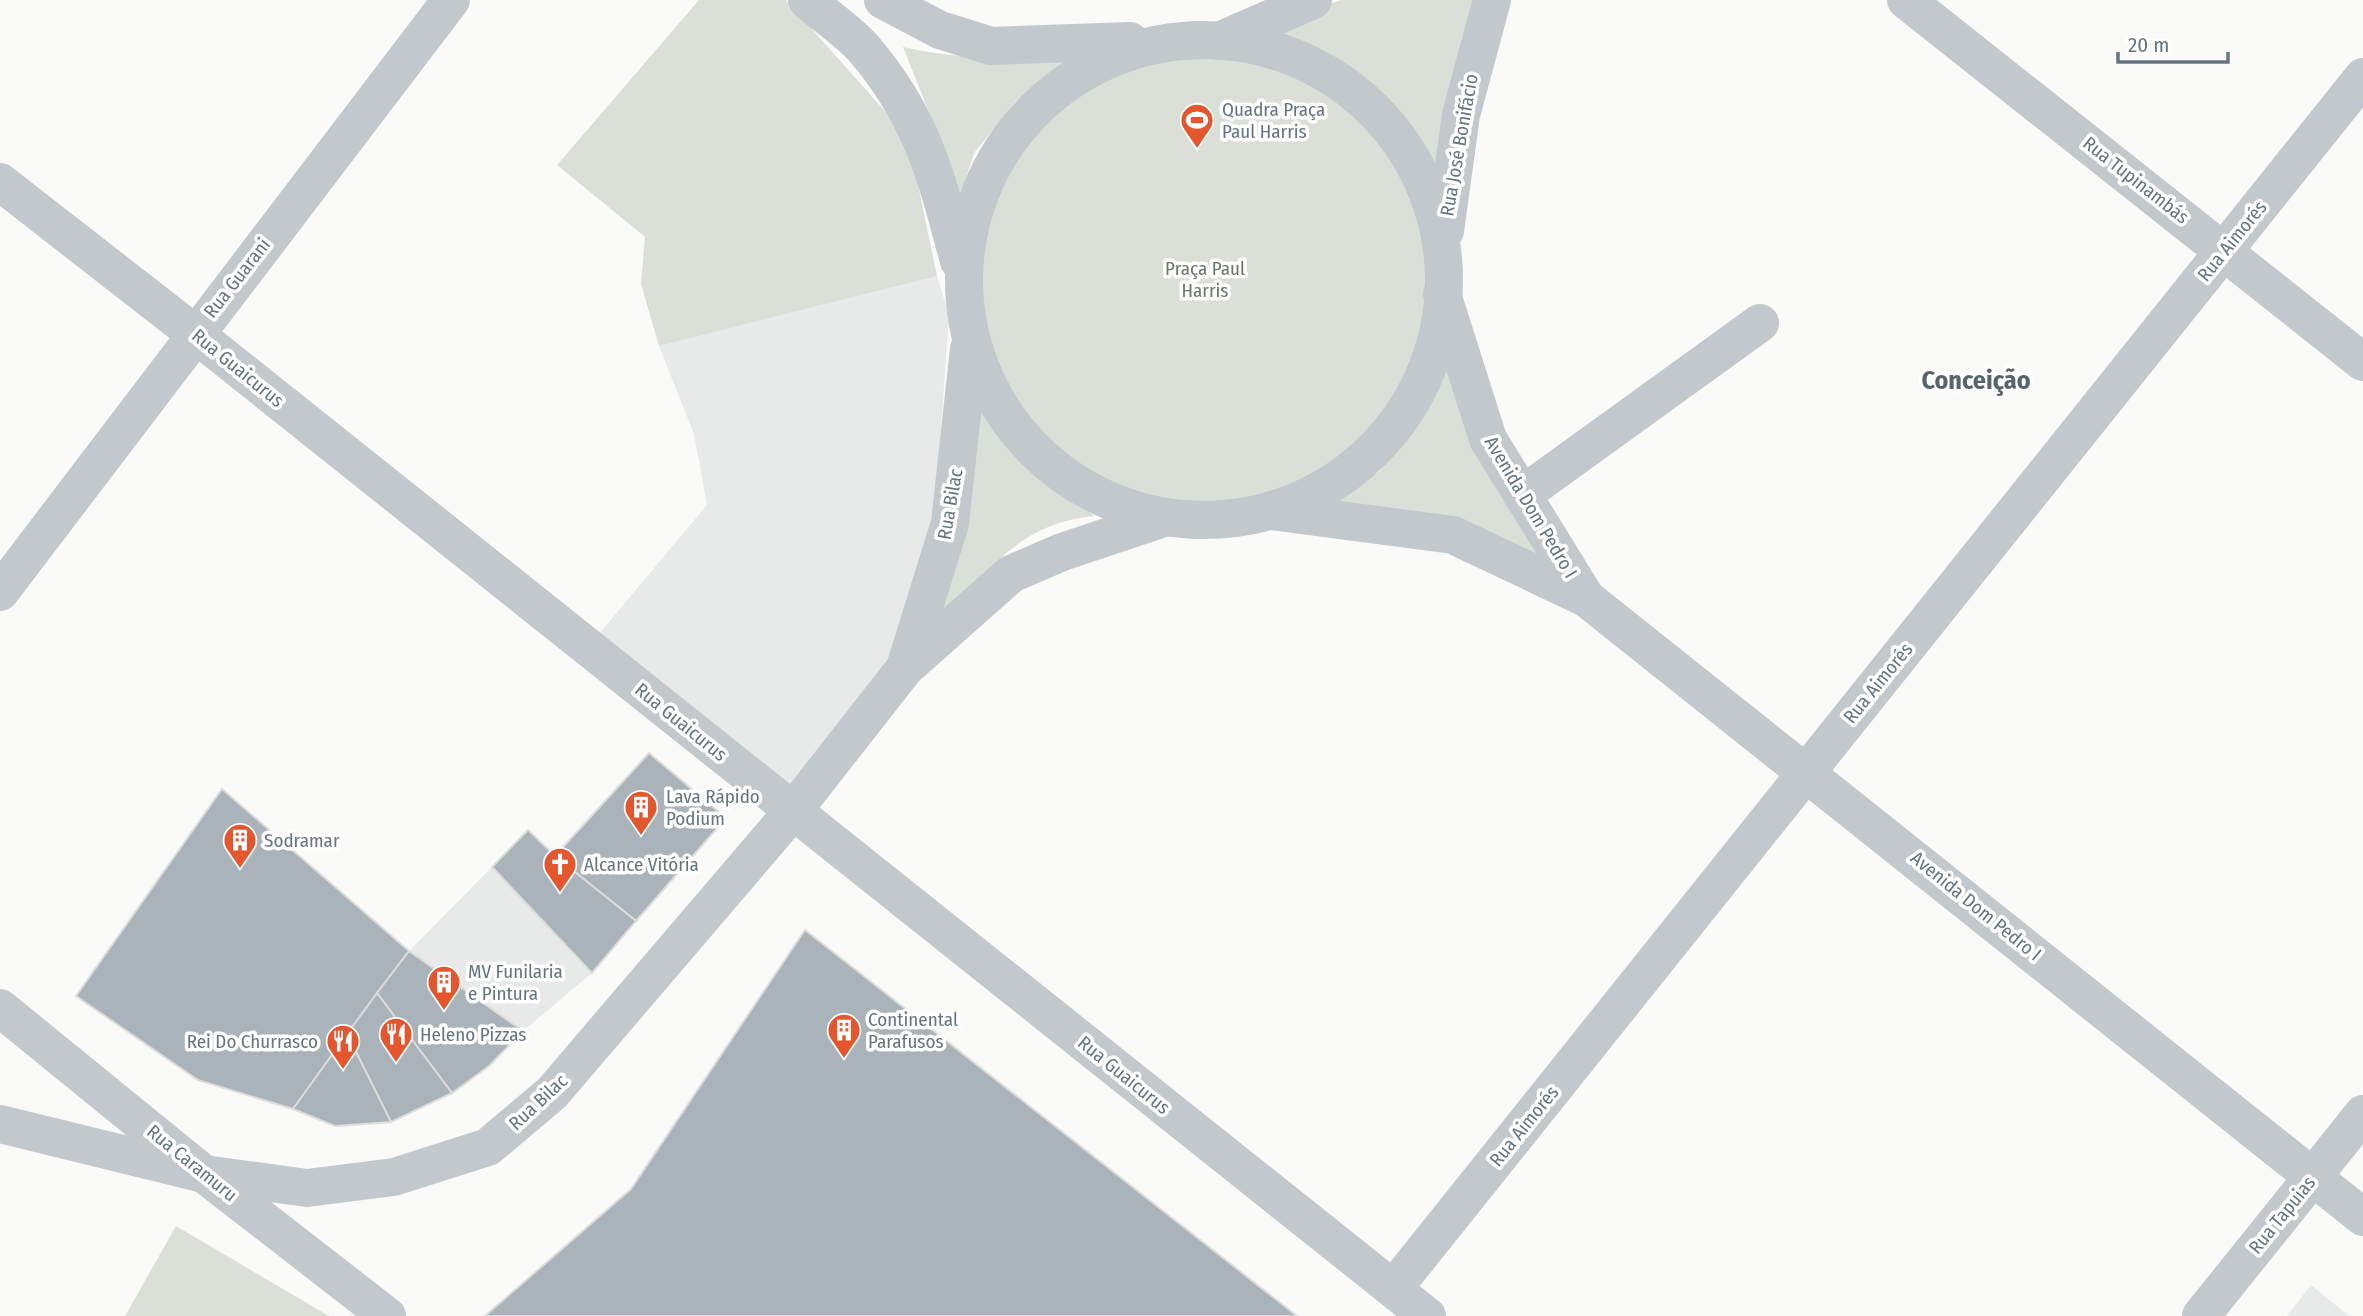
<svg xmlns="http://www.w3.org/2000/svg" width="2363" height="1316" viewBox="0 0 2363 1316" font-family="'Fira Sans Condensed',sans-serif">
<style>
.built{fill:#e8e9e9}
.green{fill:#dadfd7}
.building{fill:#aab3b9;stroke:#dcdcda;stroke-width:2}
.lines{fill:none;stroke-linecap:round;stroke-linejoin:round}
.minor{stroke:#c3c8cc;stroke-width:38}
.tertiary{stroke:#c3c8cc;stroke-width:38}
.labels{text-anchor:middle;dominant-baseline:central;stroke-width:7;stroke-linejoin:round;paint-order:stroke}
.poi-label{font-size:19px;fill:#657683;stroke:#fff;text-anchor:start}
.street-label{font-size:19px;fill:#657683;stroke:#fff}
.park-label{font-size:19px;fill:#687a64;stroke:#fff}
.district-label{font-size:26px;font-weight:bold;fill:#57646e;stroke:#fff}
</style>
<rect width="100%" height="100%" fill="#fafaf8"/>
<g class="built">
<path d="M937,276L949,316L934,527L892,672L791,794L598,635L707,505L694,434L659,346Z"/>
<path d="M492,867L592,973L523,1031L409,951Z"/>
<path d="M2311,1285L2349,1316H2287Z"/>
</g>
<g class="green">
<path d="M699,0H786L908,137L937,276L659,346L641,284L645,237L557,165Z"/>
<path d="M1341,0H1477L1438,184L1377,91L1325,51L1258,29Z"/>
<path d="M903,47C963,60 1018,60 1079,58L1016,101L974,153L956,210L937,132Z"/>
<circle cx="1205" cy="279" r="223"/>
<path d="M1448,356L1537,555L1329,506L1380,471L1428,409Z"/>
<path d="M976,399C1009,449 1048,480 1094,516C1017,523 984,575 936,629Z"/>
<path d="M176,1226L329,1316H125Z"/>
</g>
<g class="building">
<path d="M649,753L726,818L636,921L555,856Z"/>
<path d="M222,789L409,951L293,1109L198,1080L76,996Z"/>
<path d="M528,830L555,856L636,921L592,973L492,867Z"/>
<path d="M805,930L1297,1316H485L631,1189Z"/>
<path d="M409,951L523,1031L489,1066L452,1093L377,993Z"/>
<path d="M377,993L452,1093L391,1122L347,1034Z"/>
<path d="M347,1034L391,1122L335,1126L293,1109Z"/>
</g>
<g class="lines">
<g class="minor">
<path d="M1906,0L2363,362"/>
<path d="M0,182L194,333L1427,1316"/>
<path d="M1442,294L1488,439L1586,598"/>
<path d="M1522,495L1760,323"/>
<path d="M1271,511L1453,535L1586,598L2363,1217"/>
<path d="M0,592L451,0"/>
<path d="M0,1008L204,1174L387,1316"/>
<path d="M1393,1289L2363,77"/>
<path d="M2201,1316L2363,1114"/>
</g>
<g class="tertiary">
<path d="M807,0C825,16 848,31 864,49C923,118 936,176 959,261"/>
<path d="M883,0L940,30L991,46L1130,41"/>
<circle cx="1204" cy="280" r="240"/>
<path d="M1219,41L1313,0"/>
<path d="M1445,231L1461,115L1492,0"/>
<path d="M905,668L950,523L969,349"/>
<path d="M0,1124L204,1174L307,1188L394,1177L488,1147L552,1093L793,811L905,668L1011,574L1062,552L1161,519"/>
</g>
</g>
<defs>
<symbol id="stadium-pin" viewBox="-11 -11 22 30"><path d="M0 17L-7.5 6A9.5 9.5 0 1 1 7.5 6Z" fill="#e4572e" stroke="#fff"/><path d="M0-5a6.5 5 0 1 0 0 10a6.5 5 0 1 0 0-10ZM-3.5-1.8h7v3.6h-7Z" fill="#fff"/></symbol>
<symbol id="building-pin" viewBox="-11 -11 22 30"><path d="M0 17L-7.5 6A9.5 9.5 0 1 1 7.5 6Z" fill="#e4572e" stroke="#fff"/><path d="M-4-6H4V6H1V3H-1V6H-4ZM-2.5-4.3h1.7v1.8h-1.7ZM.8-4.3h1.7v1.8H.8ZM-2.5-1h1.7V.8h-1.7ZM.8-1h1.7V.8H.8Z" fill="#fff"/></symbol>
<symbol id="church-pin" viewBox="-11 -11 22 30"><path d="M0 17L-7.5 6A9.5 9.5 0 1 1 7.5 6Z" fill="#e4572e" stroke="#fff"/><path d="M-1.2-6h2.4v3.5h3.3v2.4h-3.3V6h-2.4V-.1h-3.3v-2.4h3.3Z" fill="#fff"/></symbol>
<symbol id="restaurant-pin" viewBox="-11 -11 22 30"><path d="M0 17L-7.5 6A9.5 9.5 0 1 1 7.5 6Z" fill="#e4572e" stroke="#fff"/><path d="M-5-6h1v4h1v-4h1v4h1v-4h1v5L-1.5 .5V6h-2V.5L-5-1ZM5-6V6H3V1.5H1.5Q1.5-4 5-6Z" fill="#fff"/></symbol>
</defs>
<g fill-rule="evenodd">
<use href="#stadium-pin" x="1178" y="101" width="38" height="52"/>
<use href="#building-pin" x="622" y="788" width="38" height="52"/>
<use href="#building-pin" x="221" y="821" width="38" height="52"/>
<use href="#church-pin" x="541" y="845" width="38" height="52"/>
<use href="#building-pin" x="425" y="963" width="38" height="52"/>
<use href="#building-pin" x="825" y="1011" width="38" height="52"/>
<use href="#restaurant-pin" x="377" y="1015" width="38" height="52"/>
<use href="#restaurant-pin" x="324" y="1022" width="38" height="52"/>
</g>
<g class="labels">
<g class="poi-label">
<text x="1222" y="109">Quadra Praça<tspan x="1222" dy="22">Paul Harris</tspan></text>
<text x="666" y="796">Lava Rápido<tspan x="666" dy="22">Podium</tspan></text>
<text x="264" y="840">Sodramar</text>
<text x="584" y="864">Alcance Vitória</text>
<text x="468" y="971">MV Funilaria<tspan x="468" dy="22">e Pintura</tspan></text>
<text x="868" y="1019">Continental<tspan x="868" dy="22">Parafusos</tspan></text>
<text x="420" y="1034">Heleno Pizzas</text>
<text x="318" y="1041" text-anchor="end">Rei Do Churrasco</text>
</g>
<g class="street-label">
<text transform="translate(1459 145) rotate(-80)">Rua José Bonifácio</text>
<text transform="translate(2136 180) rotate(38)">Rua Tupinambás</text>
<text transform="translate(2232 241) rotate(-51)">Rua Aimorés</text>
<text transform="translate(237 278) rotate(-52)">Rua Guarani</text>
<text transform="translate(238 368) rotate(39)">Rua Guaicurus</text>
<text transform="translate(950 504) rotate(-80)">Rua Bilac</text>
<text transform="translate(1531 507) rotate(59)">Avenida Dom Pedro I</text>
<text transform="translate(1878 683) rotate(-51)">Rua Aimorés</text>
<text transform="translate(681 722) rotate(39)">Rua Guaicurus</text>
<text transform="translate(1976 906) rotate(39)">Avenida Dom Pedro I</text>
<text transform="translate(1124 1075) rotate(39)">Rua Guaicurus</text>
<text transform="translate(538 1102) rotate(-43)">Rua Bilac</text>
<text transform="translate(1524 1126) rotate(-51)">Rua Aimorés</text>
<text transform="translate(192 1163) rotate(39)">Rua Caramuru</text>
<text transform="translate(2282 1215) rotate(-51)">Rua Tapuias</text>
</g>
<g class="park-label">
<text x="1205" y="268">Praça Paul<tspan x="1205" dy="22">Harris</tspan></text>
</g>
<g class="district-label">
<text x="1976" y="380">Conceição</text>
</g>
</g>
<path d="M2118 52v10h110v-10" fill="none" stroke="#657683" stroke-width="3.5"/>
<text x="2128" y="52" font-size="21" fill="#657683" stroke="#ffffff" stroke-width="5" paint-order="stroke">20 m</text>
</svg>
